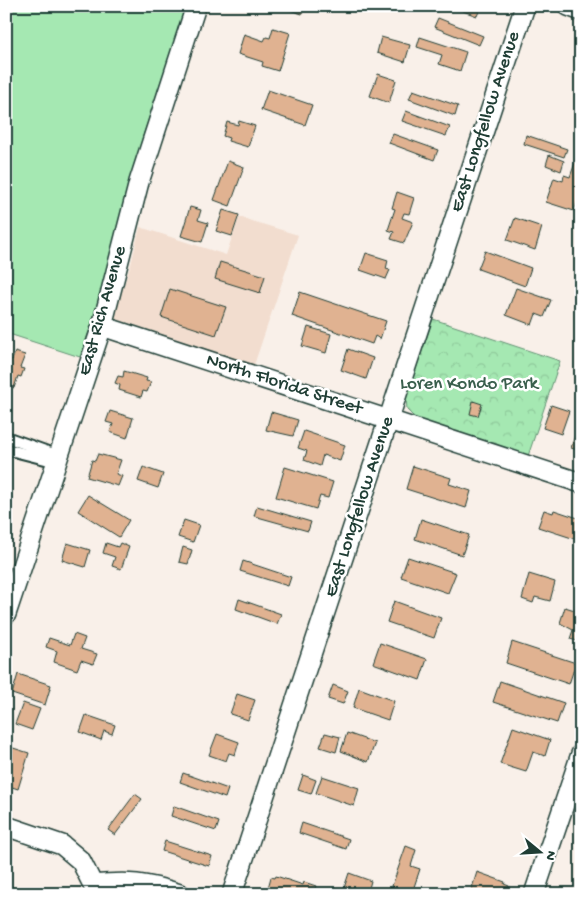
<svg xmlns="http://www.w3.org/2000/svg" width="587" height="900" viewBox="0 0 587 900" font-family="'Gochi Hand',sans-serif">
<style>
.built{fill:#f2ddcf}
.grass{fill:#a5e8b2;stroke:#629273}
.park{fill:url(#park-crowns);stroke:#629273}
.building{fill:#e0b291;stroke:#1f3d34}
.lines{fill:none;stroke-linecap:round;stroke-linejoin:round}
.lane-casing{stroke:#1f3d34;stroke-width:14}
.street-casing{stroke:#1f3d34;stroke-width:22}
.lane{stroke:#fff;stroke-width:10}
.street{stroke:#fff;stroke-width:19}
.labels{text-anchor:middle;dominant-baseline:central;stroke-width:5;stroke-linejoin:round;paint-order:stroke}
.street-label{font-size:19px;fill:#1f3d34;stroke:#fff}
.park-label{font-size:19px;fill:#3a5f4d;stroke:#fff}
</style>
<defs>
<pattern id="park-crowns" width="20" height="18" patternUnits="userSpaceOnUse" patternTransform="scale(1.25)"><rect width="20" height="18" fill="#a5e8b2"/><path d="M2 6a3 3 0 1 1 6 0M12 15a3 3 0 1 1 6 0" fill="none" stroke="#8ec89a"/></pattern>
</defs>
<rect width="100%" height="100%" fill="#f9f0e9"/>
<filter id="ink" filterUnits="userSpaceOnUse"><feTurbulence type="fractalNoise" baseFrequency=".02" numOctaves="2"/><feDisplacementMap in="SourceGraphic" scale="10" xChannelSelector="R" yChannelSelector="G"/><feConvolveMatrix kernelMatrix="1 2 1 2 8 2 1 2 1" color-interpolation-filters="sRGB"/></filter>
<g filter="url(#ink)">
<path class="built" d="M239,217L298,235L254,365L113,318L131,264L140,227L226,255Z"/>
<path class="grass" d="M6,6H186L143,136L101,297L80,357L6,333Z"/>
<path class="park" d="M433,319L560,361L528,456L416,419L407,410L406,398Z"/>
<g class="building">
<path d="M278,6H305L302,14Z"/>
<path d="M449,6H473L480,9L477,16Z"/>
<path d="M438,18L483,36L479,45L434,27Z"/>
<path d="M273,28L290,33L278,71L262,66L263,62L238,54L244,34L264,41L266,37L270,38Z"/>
<path d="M381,37L410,45L405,62L377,53Z"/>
<path d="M420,37L466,52L460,71L439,64L442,55L417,47Z"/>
<path d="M378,74L396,80L389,103L370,96Z"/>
<path d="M268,90L312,105L305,125L261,110Z"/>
<path d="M413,90L458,106L455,116L409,99Z"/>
<path d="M406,111L450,127L446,136L402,121Z"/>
<path d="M239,121L255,126L248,147L228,141L229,138L223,136L227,122L238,125Z"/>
<path d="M393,134L438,150L434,160L389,143Z"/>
<path d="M526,135L567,149L564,157L524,144Z"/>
<path d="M580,149L581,191L574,211L546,202L554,178L563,181L564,175L570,177Z"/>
<path d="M549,155L564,161L561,171L546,165Z"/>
<path d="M228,161L244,167L230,206L214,200Z"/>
<path d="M397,192L414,198L409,214L404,213L402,218L413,222L404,243L391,239L394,232L388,230L395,209L392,208Z"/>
<path d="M190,207L201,210L198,220L208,223L202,242L181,236Z"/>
<path d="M223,210L239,215L232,236L216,231Z"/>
<path d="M515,218L542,227L535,250L507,240Z"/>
<path d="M485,251L531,268L525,286L478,269Z"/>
<path d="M366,253L388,260L386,269L390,270L386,279L360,270Z"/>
<path d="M220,262L265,276L260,293L215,279Z"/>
<path d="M516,288L551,300L544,317L536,314L532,325L506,315Z"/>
<path d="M170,289L226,307L216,335L161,317Z"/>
<path d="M300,292L386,321L380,339L375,336L372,344L292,316Z"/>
<path d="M308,327L331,334L326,353L302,346Z"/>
<path d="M348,349L373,358L366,379L341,370Z"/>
<path d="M15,352L25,355L20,368L24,369L21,377L18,376L14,388L6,385V358L12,360Z"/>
<path d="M124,371L147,378L146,381L151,382L147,392L143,391L141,397L119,390L120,385L115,383L118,376L123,377Z"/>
<path d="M473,401L482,404L478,416L470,414Z"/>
<path d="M551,405L569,411L561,434L543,428Z"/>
<path d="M110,411L133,418L127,438L110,432L113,424L106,422Z"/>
<path d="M271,412L298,420L293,436L266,430Z"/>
<path d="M578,426H581V451L571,448Z"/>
<path d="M304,431L345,445L340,461L323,455L320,466L304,460L307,451L298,448Z"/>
<path d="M98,454L121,460L116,474L122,476L118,486L87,477L92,460L95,461Z"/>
<path d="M413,466L451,478L449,484L471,491L466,508L406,489Z"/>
<path d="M143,467L163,474L158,488L138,481Z"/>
<path d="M285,467L333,482L328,498L320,496L316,509L276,497Z"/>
<path d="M88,495L129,520L119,537L78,511Z"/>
<path d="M257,506L311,522L308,531L254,516Z"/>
<path d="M544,510L553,513L554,510L581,519V541L538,527Z"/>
<path d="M421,519L469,535L462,555L415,539Z"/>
<path d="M184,520L199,525L193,542L178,537Z"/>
<path d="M67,543L90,550L85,567L62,560Z"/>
<path d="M106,543L118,547L120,543L129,547L121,569L112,566L115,557L103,553Z"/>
<path d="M183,547L192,550L188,564L179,562Z"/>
<path d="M408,557L456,573L448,593L401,577Z"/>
<path d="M243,561L291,577L288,586L240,571Z"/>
<path d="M529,574L555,582L550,601L535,597L533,603L522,599Z"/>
<path d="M239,599L281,614L277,624L236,609Z"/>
<path d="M394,601L441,618L434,638L387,622Z"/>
<path d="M565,607L581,612V642L570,639L573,630L560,623Z"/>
<path d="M74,634L85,638L81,649L97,654L93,664L81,660L77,670L54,662L57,651L46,647L49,638L70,645Z"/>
<path d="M512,642L576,663L569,684L506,663Z"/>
<path d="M380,643L427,659L420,680L373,663Z"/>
<path d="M18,674L51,685L45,705L12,694Z"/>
<path d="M500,681L564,703L557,723L493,702Z"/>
<path d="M333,685L348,691L343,704L328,699Z"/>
<path d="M359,688L394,701L388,720L353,708Z"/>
<path d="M237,694L255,700L248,720L230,714Z"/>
<path d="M23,703L40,709L32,730L15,724Z"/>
<path d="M86,715L115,725L112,734L104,731L101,740L80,732Z"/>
<path d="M513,727L550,740L545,756L533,752L526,772L500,764Z"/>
<path d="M325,733L340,737L336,752L320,747Z"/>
<path d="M347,733L375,743L368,762L341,751Z"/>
<path d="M217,734L239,742L235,755L229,753L226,761L209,755Z"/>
<path d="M10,747L29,753L18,789L6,785V758Z"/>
<path d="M183,773L228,789L225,798L180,782Z"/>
<path d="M303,775L316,780L311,794L298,790Z"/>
<path d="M322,776L359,788L354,806L316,793Z"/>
<path d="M135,794L142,799L115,835L108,830Z"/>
<path d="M174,806L219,822L216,831L171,816Z"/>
<path d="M302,823L349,839L346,849L299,833Z"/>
<path d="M165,841L212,856L209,866L162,851Z"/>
<path d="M406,846L416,850L411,866L420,869L412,893L392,886Z"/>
<path d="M477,872L505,882L504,884L509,886L506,894H480L471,891Z"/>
<path d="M349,873L371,881L369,888L377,891L376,894H342Z"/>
<path d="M276,876L303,885L304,882L316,886L313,894H271L273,889L268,888L271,877L275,878Z"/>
</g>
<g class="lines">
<defs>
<g id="lane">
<path d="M6,437L59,456"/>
<path d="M6,449L57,462"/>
</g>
<g id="street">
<path d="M568,6L581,11"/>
<path d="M102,326L581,483"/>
<path d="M6,614L102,326L139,182L196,6"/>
<path d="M6,826L62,845L81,861L93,885"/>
<path d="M93,885C128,881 146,883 180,894"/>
<path d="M232,894L525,6"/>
<path d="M534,894L581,754"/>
</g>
</defs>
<use href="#lane" class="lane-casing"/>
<use href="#street" class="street-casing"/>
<use href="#lane" class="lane"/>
<use href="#street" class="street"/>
</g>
</g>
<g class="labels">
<g class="street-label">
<text transform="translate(486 122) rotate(-72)">East Longfellow Avenue</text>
<text transform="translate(103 311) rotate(-74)">East Rich Avenue</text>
<text transform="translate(284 385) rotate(18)">North Florida Street</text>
<text transform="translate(360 507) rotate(-72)">East Longfellow Avenue</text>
</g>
<g class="park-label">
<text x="469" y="384">Loren Kondo Park</text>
</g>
</g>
<rect width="587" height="900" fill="none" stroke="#fff" stroke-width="25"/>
<rect x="12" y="12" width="562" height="875" fill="none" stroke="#1f3d34" stroke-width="2" filter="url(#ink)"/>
<g transform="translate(540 852) rotate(108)" stroke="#ffffff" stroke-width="4" paint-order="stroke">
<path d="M0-4L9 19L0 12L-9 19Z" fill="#1f3d34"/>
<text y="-8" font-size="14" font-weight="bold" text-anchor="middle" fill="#1f3d34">N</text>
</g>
</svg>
